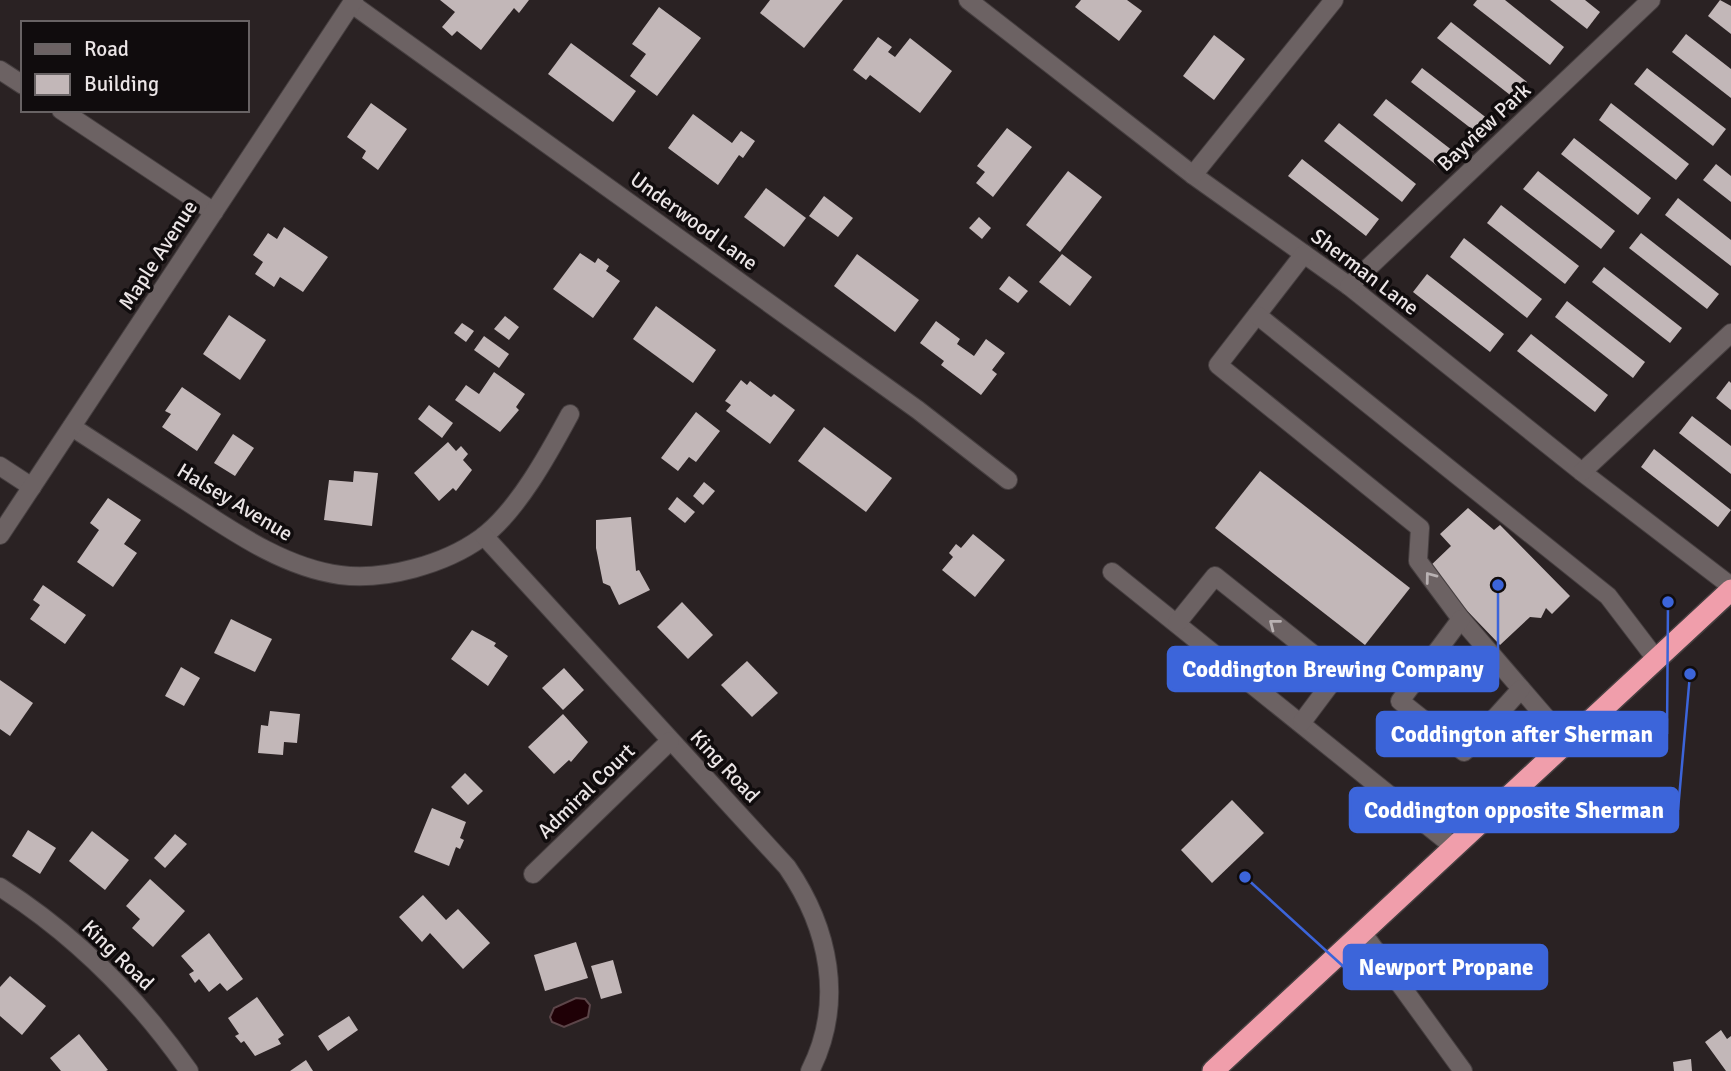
<svg xmlns="http://www.w3.org/2000/svg" width="1731" height="1071" viewBox="0 0 1731 1071" font-family="Signika,sans-serif">
<style>
.water{fill:#1f0006;stroke:#5c4549;stroke-width:2}
.building{fill:#c2b7b8}
.lines{fill:none;stroke-linecap:round;stroke-linejoin:round}
.minor-casing{stroke:#463f40;stroke-width:20}
.highway-casing{stroke:#463f40;stroke-width:24}
.minor{stroke:#6c6263;stroke-width:18}
.highway{stroke:#f09eab;stroke-width:21}
.oneway{stroke:#b8b1b2}
.labels{text-anchor:middle;dominant-baseline:central;stroke-width:7;stroke-linejoin:round;paint-order:stroke}
.street-label{font-size:21px;fill:#ebe5e6;stroke:#100c0d}
.leader{fill:none;stroke:#3c65da;stroke-width:2.5}
.callout-dot{fill:#3c65da;stroke:#100c0d;stroke-width:2.5}
.callout{fill:#3c65da;stroke:#3c65da;stroke-width:2.5}
.callout-label{font-size:23px;text-anchor:middle;font-weight:bold;fill:#fff}
</style>
<rect width="100%" height="100%" fill="#2a2223"/>
<path class="water" d="M576,998L585,999L590,1005L588,1017L564,1027L552,1022L550,1017L554,1008Z"/>
<g class="building">
<path d="M440,0H529L519,13L514,8L481,50L457,31L452,36L442,27L455,12Z"/>
<path d="M770,0H843L804,48L760,13Z"/>
<path d="M1081,0H1127L1142,11L1119,41L1075,7Z"/>
<path d="M1477,0H1505L1564,47L1550,65L1473,5Z"/>
<path d="M1550,0H1585L1600,12L1587,29Z"/>
<path d="M1720,0L1731,6V34L1708,16Z"/>
<path d="M659,7L701,38L657,96L630,76L646,54L632,44Z"/>
<path d="M1451,22L1527,82L1514,98L1437,38Z"/>
<path d="M1686,34L1731,69V98L1672,52Z"/>
<path d="M1214,35L1245,59L1214,100L1183,76Z"/>
<path d="M878,37L892,47L888,52L895,57L910,38L952,71L920,113L870,75L866,80L853,70Z"/>
<path d="M571,43L636,91L613,122L548,74Z"/>
<path d="M1422,68L1488,119L1477,133L1411,82Z"/>
<path d="M1647,68L1726,129L1713,146L1634,84Z"/>
<path d="M1386,99L1453,151L1440,168L1373,115Z"/>
<path d="M371,103L407,129L378,170L362,158L366,151L347,137Z"/>
<path d="M1611,103L1689,164L1676,180L1599,120Z"/>
<path d="M693,114L732,143L741,131L755,141L743,158L739,155L718,185L668,148Z"/>
<path d="M1339,123L1416,184L1402,202L1324,141Z"/>
<path d="M1007,128L1032,147L993,197L976,183L985,172L977,166Z"/>
<path d="M1574,138L1651,198L1638,215L1561,154Z"/>
<path d="M1302,159L1379,219L1366,236L1288,176Z"/>
<path d="M1716,164L1731,176V202L1703,180Z"/>
<path d="M1068,171L1102,197L1060,252L1026,225Z"/>
<path d="M1538,171L1615,231L1601,249L1523,189Z"/>
<path d="M766,188L806,218L784,247L744,217Z"/>
<path d="M824,196L853,218L838,237L809,216Z"/>
<path d="M1678,198L1731,240V266L1665,215Z"/>
<path d="M1501,205L1579,266L1565,284L1487,223Z"/>
<path d="M979,217L991,228L982,239L969,228Z"/>
<path d="M284,227L328,257L303,292L280,277L274,287L255,274L263,262L253,255L268,233L277,239Z"/>
<path d="M1641,233L1719,294L1707,309L1629,248Z"/>
<path d="M1464,238L1542,299L1527,318L1450,257Z"/>
<path d="M580,253L595,263L598,258L609,266L606,271L620,281L593,318L553,289Z"/>
<path d="M857,254L919,300L895,332L834,286Z"/>
<path d="M1062,254L1092,277L1070,306L1039,282Z"/>
<path d="M1604,267L1682,328L1670,343L1592,282Z"/>
<path d="M1427,274L1504,334L1490,352L1413,292Z"/>
<path d="M1009,276L1028,291L1018,303L999,289Z"/>
<path d="M1567,301L1645,362L1633,378L1555,317Z"/>
<path d="M656,306L716,350L693,383L633,339Z"/>
<path d="M229,315L266,340L240,380L203,354Z"/>
<path d="M505,316L519,327L509,340L494,329Z"/>
<path d="M936,321L960,339L957,344L974,356L986,339L1005,353L992,370L997,374L981,395L941,365L944,361L920,343Z"/>
<path d="M462,323L474,331L466,342L454,333Z"/>
<path d="M1531,334L1608,395L1595,412L1517,351Z"/>
<path d="M484,336L509,354L499,368L474,350Z"/>
<path d="M494,372L525,394L516,407L519,410L500,432L455,400L466,385L479,394Z"/>
<path d="M741,380L747,385L750,381L771,397L774,394L795,410L770,444L726,411L731,405L725,401Z"/>
<path d="M1729,381L1731,383V410L1716,398Z"/>
<path d="M182,387L221,414L197,451L162,427L171,414L165,411Z"/>
<path d="M429,405L453,423L442,438L418,419Z"/>
<path d="M696,412L720,431L696,462L689,457L678,471L661,458Z"/>
<path d="M1692,416L1731,446V474L1679,433Z"/>
<path d="M824,427L892,478L866,512L798,461Z"/>
<path d="M233,434L254,448L235,476L214,463Z"/>
<path d="M448,442L456,451L461,446L468,454L463,460L472,470L456,491L453,488L439,501L414,473Z"/>
<path d="M1654,449L1731,510L1718,527L1641,467Z"/>
<path d="M354,471L378,473L372,526L324,520L329,480L353,482Z"/>
<path d="M1260,471L1410,588L1365,645L1215,528Z"/>
<path d="M704,482L715,491L703,505L693,496Z"/>
<path d="M677,497L695,512L685,523L668,509Z"/>
<path d="M108,498L141,520L124,544L137,553L113,587L77,562L99,530L90,523Z"/>
<path d="M1468,508L1494,530L1500,525L1570,596L1552,614L1546,608L1541,618L1530,617L1500,645L1427,569L1451,546L1440,534Z"/>
<path d="M631,517L636,571L639,570L650,590L619,605L610,586L603,583L596,548V520Z"/>
<path d="M973,534L1005,560L975,597L942,570L953,557L949,553L956,544L961,548Z"/>
<path d="M43,585L86,615L65,644L30,619L40,605L33,600Z"/>
<path d="M682,602L713,635L688,659L657,627Z"/>
<path d="M231,619L272,639L255,672L214,653Z"/>
<path d="M472,630L496,643L494,646L508,656L488,686L451,659Z"/>
<path d="M747,661L778,693L752,717L721,685Z"/>
<path d="M181,667L200,678L184,706L165,696Z"/>
<path d="M564,668L584,690L563,710L542,688Z"/>
<path d="M0,680L33,703L10,736L0,729Z"/>
<path d="M270,711L300,714L297,743L284,742L283,755L258,753L261,725L268,726Z"/>
<path d="M563,714L588,742L571,762L569,760L554,774L528,747Z"/>
<path d="M465,773L483,791L468,805L451,787Z"/>
<path d="M1232,800L1264,833L1212,883L1181,850Z"/>
<path d="M432,808L466,822L460,838L464,840L460,849L456,847L449,866L414,852Z"/>
<path d="M28,830L56,848L40,874L12,856Z"/>
<path d="M92,831L129,860L105,890L69,861Z"/>
<path d="M175,834L187,844L165,868L154,858Z"/>
<path d="M150,879L185,911L153,947L132,928L140,919L126,906Z"/>
<path d="M423,895L446,920L458,909L490,943L463,969L430,933L422,942L399,917Z"/>
<path d="M209,933L243,979L227,991L220,983L209,992L199,979L195,983L189,974L194,971L181,956Z"/>
<path d="M576,942L588,978L545,991L534,955Z"/>
<path d="M613,960L622,993L601,999L591,966Z"/>
<path d="M10,976L46,1006L22,1035L0,1016V987Z"/>
<path d="M257,997L284,1035L278,1039L281,1044L255,1056L244,1041L241,1043L235,1036L239,1034L228,1018Z"/>
<path d="M349,1016L358,1030L328,1051L318,1036Z"/>
<path d="M1721,1030L1727,1039L1731,1036V1071H1726L1705,1042Z"/>
<path d="M79,1034L108,1070L106,1071H61L50,1058Z"/>
<path d="M1691,1059L1692,1071H1674L1673,1062Z"/>
<path d="M306,1060L313,1071H290Z"/>
</g>
<g class="lines">
<defs>
<g id="minor">
<path d="M968,0L1193,175L1349,286L1582,472L1731,586"/>
<path d="M352,4L918,410L1008,480"/>
<path d="M0,70L23,85"/>
<path d="M61,110L214,212"/>
<path d="M1193,175L1334,0"/>
<path d="M1304,254L1218,365L1420,528L1418,561L1461,619L1567,742"/>
<path d="M1349,286L1651,0"/>
<path d="M1257,315L1608,596L1656,659"/>
<path d="M72,427C109,451 146,475 183,499C231,530 282,567 340,575C385,581 445,564 481,538C517,512 549,453 570,414"/>
<path d="M0,466L32,487"/>
<path d="M1582,472L1731,333"/>
<path d="M0,535L354,0"/>
<path d="M484,536L787,867C829,928 845,1002 810,1071"/>
<path d="M1112,572L1454,847"/>
<path d="M1461,619L1400,701L1464,752L1521,689"/>
<path d="M1177,623L1215,576L1338,674L1302,722"/>
<path d="M533,874L670,741"/>
<path d="M0,887C75,935 138,998 189,1071"/>
<path d="M1362,932L1463,1071"/>
</g>
<path id="highway" d="M1213,1071L1731,590"/>
</defs>
<use href="#minor" class="minor-casing"/>
<use href="#highway" class="highway-casing"/>
<use href="#minor" class="minor"/>
<use href="#highway" class="highway"/>
</g>
<defs><path id="oneway-chevron" d="M-2-3.5L2.5 0L-2 3.5" fill="none" stroke-width="1.6" stroke-linecap="round" stroke-linejoin="round" transform="scale(1.75)"/></defs>
<g class="oneway">
<use href="#oneway-chevron" transform="translate(1430 577) rotate(-127)"/>
<use href="#oneway-chevron" transform="translate(1274 624) rotate(-142)"/>
</g>
<g class="labels">
<g class="street-label">
<text transform="translate(1484 127) rotate(-43)">Bayview Park</text>
<text transform="translate(694 221) rotate(36)">Underwood Lane</text>
<text transform="translate(158 255) rotate(-57)">Maple Avenue</text>
<text transform="translate(1365 272) rotate(37)">Sherman Lane</text>
<text transform="translate(235 502) rotate(31)">Halsey Avenue</text>
<text transform="translate(725 766) rotate(47)">King Road</text>
<text transform="translate(586 791) rotate(-44)">Admiral Court</text>
<text transform="translate(118 955) rotate(44)">King Road</text>
</g>
</g>
<path class="leader" d="M1498 585L1498 669M1668 602L1667 734M1690 674L1678 810M1245 877L1344 967"/>
<g class="callout-dot">
<circle cx="1498" cy="585" r="7"/>
<circle cx="1668" cy="602" r="7"/>
<circle cx="1690" cy="674" r="7"/>
<circle cx="1245" cy="877" r="7"/>
</g>
<g class="callout">
<rect x="1168" y="647" width="330" height="44" rx="7"/>
<rect x="1377" y="712" width="290" height="44" rx="7"/>
<rect x="1350" y="788" width="328" height="44" rx="7"/>
<rect x="1344" y="945" width="203" height="44" rx="7"/>
</g>
<g class="callout-label">
<text x="1333" y="677">Coddington Brewing Company</text>
<text x="1522" y="742">Coddington after Sherman</text>
<text x="1514" y="818">Coddington opposite Sherman</text>
<text x="1446" y="975">Newport Propane</text>
</g>
<rect x="21" y="21" width="228" height="91" fill="#100c0d" stroke="#686364" stroke-width="2"/>
<rect x="35" y="44" width="35" height="10" fill="#6c6263" stroke="#686364" stroke-width="2"/>
<text x="84" y="56" font-size="21" fill="#ebe5e6">Road</text>
<rect x="35" y="74" width="35" height="21" fill="#c2b7b8" stroke="#686364" stroke-width="2"/>
<text x="84" y="91" font-size="21" fill="#ebe5e6">Building</text>
</svg>
